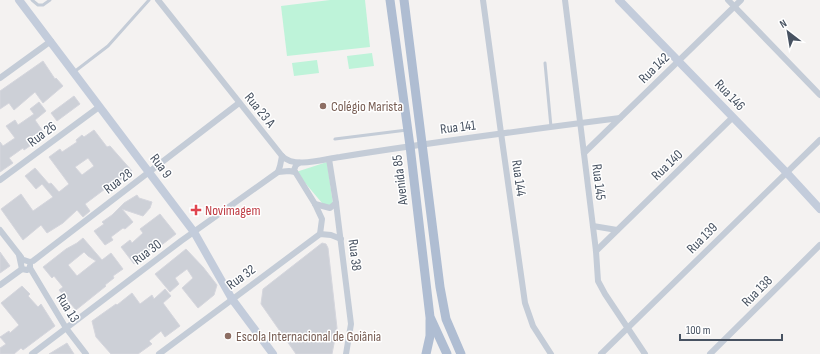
<svg xmlns="http://www.w3.org/2000/svg" width="820" height="354" viewBox="0 0 820 354" font-family="'Sofia Sans Condensed',sans-serif">
<style>
.green{fill:#bef3d9}
.building{fill:#cdd0d7;stroke:#d5d6dd;fill-rule:evenodd}
.lines{fill:none;stroke-linecap:round;stroke-linejoin:round}
.lane{stroke:#c4ccd7;stroke-width:3}
.street{stroke:#c4ccd7;stroke-width:6}
.secondary{stroke:#c3ccdb;stroke-width:8}
.primary{stroke:#afbdd2;stroke-width:9}
.education-dot{fill:#8d6e63;stroke:#fff;stroke-width:1.5}
.health-dot{fill:#e0444e;stroke:#fff;stroke-width:1.5}
.labels{text-anchor:middle;dominant-baseline:central;stroke-width:3;stroke-linejoin:round;paint-order:stroke}
.street-label{font-size:14px;fill:#475261;stroke:#fff}
.education-label{font-size:14px;fill:#785e54;stroke:#fff;text-anchor:start}
.health-label{font-size:14px;fill:#be3a42;stroke:#fff;text-anchor:start}
</style>
<rect width="100%" height="100%" fill="#f4f2f1"/>
<g class="green">
<path d="M330,0H365L370,47L287,56L281,6Z"/>
<path d="M372,53L374,66L349,69L347,56Z"/>
<path d="M317,60L319,73L294,76L292,63Z"/>
<path d="M327,162L333,204L329,207L322,203L296,172Z"/>
</g>
<g class="building">
<path d="M43,61L55,79L56,78L63,86L43,103L35,92L14,110L9,103L0,109V91Z"/>
<path d="M74,96L80,104L57,121L51,113Z"/>
<path d="M39,102L46,111L35,120L44,133L35,140L37,141L24,150L23,148L9,158L13,163L0,172V142L3,146L15,138L6,126L15,120L18,125L34,114L30,109Z"/>
<path d="M94,130L107,147L110,146L132,171L110,188L109,186L85,204L90,211L83,217L77,210L63,223L47,233L41,225L23,240L1,209L21,194L33,211L53,197L42,184L36,189L25,176L35,168L49,184L51,183L59,192L69,184L49,157L60,149L62,152L77,142L76,140L82,135L84,137ZM88,158L94,166L82,175L75,167Z"/>
<path d="M137,195L139,198L152,202L150,208L143,216L122,209L133,222L125,229L123,228L111,237L113,240L105,245L94,231L104,224L102,222L112,215L124,203Z"/>
<path d="M160,214L176,234L155,250L153,247L142,257L134,264L121,247L130,240L132,243L143,233L140,229Z"/>
<path d="M83,238L102,260L111,253L123,269L113,276L114,278L105,285L106,286L76,310L59,290L63,287L54,276L52,278L43,267L66,249L77,243ZM84,252L88,256L96,261L77,276L68,265Z"/>
<path d="M322,243L326,244L328,248L337,328L332,354H296L261,304L263,289Z"/>
<path d="M186,249L203,267L217,285L214,295L198,308L182,288L193,278L187,269L175,278L179,284L170,292L155,274Z"/>
<path d="M0,252L10,266L0,273Z"/>
<path d="M22,286L30,294L28,296L38,307L41,304L55,326L23,350L21,348L14,354H0V348L6,344L0,337L9,331L10,333L19,325L1,303Z"/>
<path d="M165,289L171,296L163,303L180,326L165,337L161,331L149,341L152,344L138,354H111L96,337L92,321L116,304L117,305L132,293L140,304L152,295L154,299Z"/>
<path d="M67,343L74,354H49Z"/>
</g>
<g class="lines">
<g class="lane">
<path d="M32,0L38,5H43L50,0"/>
<path d="M545,63L551,127"/>
<path d="M74,72L108,46L149,0"/>
<path d="M335,139L407,130"/>
</g>
<g class="street">
<path d="M158,0L282,156C294,169 324,159 340,157C433,142 526,130 620,118"/>
<path d="M483,0L501,133L525,303L533,326L551,354"/>
<path d="M565,0L596,251L598,281L605,294L645,354"/>
<path d="M728,0L820,95"/>
<path d="M0,78L51,41"/>
<path d="M584,153L741,0"/>
<path d="M329,159L336,203L351,324L346,354"/>
<path d="M299,163L296,165L294,170L315,204L322,219L320,234"/>
<path d="M278,172L280,166L282,156"/>
<path d="M0,180L99,107"/>
<path d="M315,204L330,208L336,203"/>
<path d="M593,226L617,230"/>
<path d="M0,230L21,257"/>
<path d="M596,251L733,117"/>
<path d="M19,255L22,269L27,270L30,268V262L24,260L21,262"/>
<path d="M30,262L33,261L239,103"/>
<path d="M30,268L66,328L86,354"/>
<path d="M0,285L22,269"/>
<path d="M32,354L181,241L278,172L289,171L295,172"/>
<path d="M159,354L320,234L331,235L341,239"/>
<path d="M601,354L820,140"/>
<path d="M710,354L820,245"/>
</g>
<g class="secondary">
<path d="M19,0L194,232L232,299L273,354"/>
<path d="M619,0L786,172L820,209"/>
</g>
<g class="primary">
<path d="M390,0L410,146L430,317L447,354"/>
<path d="M404,0L440,287L446,319L461,354"/>
<path d="M426,354L430,336V320"/>
</g>
</g>
<g class="education-dot">
<circle cx="323" cy="106" r="4"/>
<circle cx="228" cy="336" r="4"/>
</g>
<path class="health-dot" d="M194 204h4v4h4v4h-4v4h-4v-4h-4v-4h4z"/>
<g class="labels">
<g class="street-label">
<text transform="translate(654 68) rotate(-44)">Rua 142</text>
<text transform="translate(730 95) rotate(46)">Rua 146</text>
<text transform="translate(260 110) rotate(51)">Rua 23 A</text>
<text transform="translate(458 127) rotate(-7)">Rua 141</text>
<text transform="translate(42 134) rotate(-37)">Rua 26</text>
<text transform="translate(667 165) rotate(-44)">Rua 140</text>
<text transform="translate(161 166) rotate(53)">Rua 9</text>
<text transform="translate(519 178) rotate(82)">Rua 144</text>
<text transform="translate(400 180) rotate(-97)">Avenida 85</text>
<text transform="translate(118 181) rotate(-37)">Rua 28</text>
<text transform="translate(599 182) rotate(83)">Rua 145</text>
<text transform="translate(702 238) rotate(-45)">Rua 139</text>
<text transform="translate(147 252) rotate(-37)">Rua 30</text>
<text transform="translate(355 255) rotate(83)">Rua 38</text>
<text transform="translate(241 277) rotate(-36)">Rua 32</text>
<text transform="translate(757 291) rotate(-45)">Rua 138</text>
<text transform="translate(68 308) rotate(58)">Rua 13</text>
</g>
<g class="education-label">
<text x="331" y="106">Colégio Marista</text>
<text x="236" y="336">Escola Internacional de Goiânia</text>
</g>
<g class="health-label">
<text x="205" y="210">Novimagem</text>
</g>
</g>
<g transform="translate(788 32) rotate(329)" stroke="#ffffff" stroke-width="3" paint-order="stroke">
<path d="M0-3L7 15L0 10L-7 15Z" fill="#475261"/>
<text y="-6" font-size="11" font-weight="bold" text-anchor="middle" fill="#475261">N</text>
</g>
<path d="M680 334v6h102v-6" fill="none" stroke="#475261" stroke-width="2"/>
<text x="686" y="334" font-size="12" fill="#475261" stroke="#ffffff" stroke-width="3" paint-order="stroke">100 m</text>
</svg>
